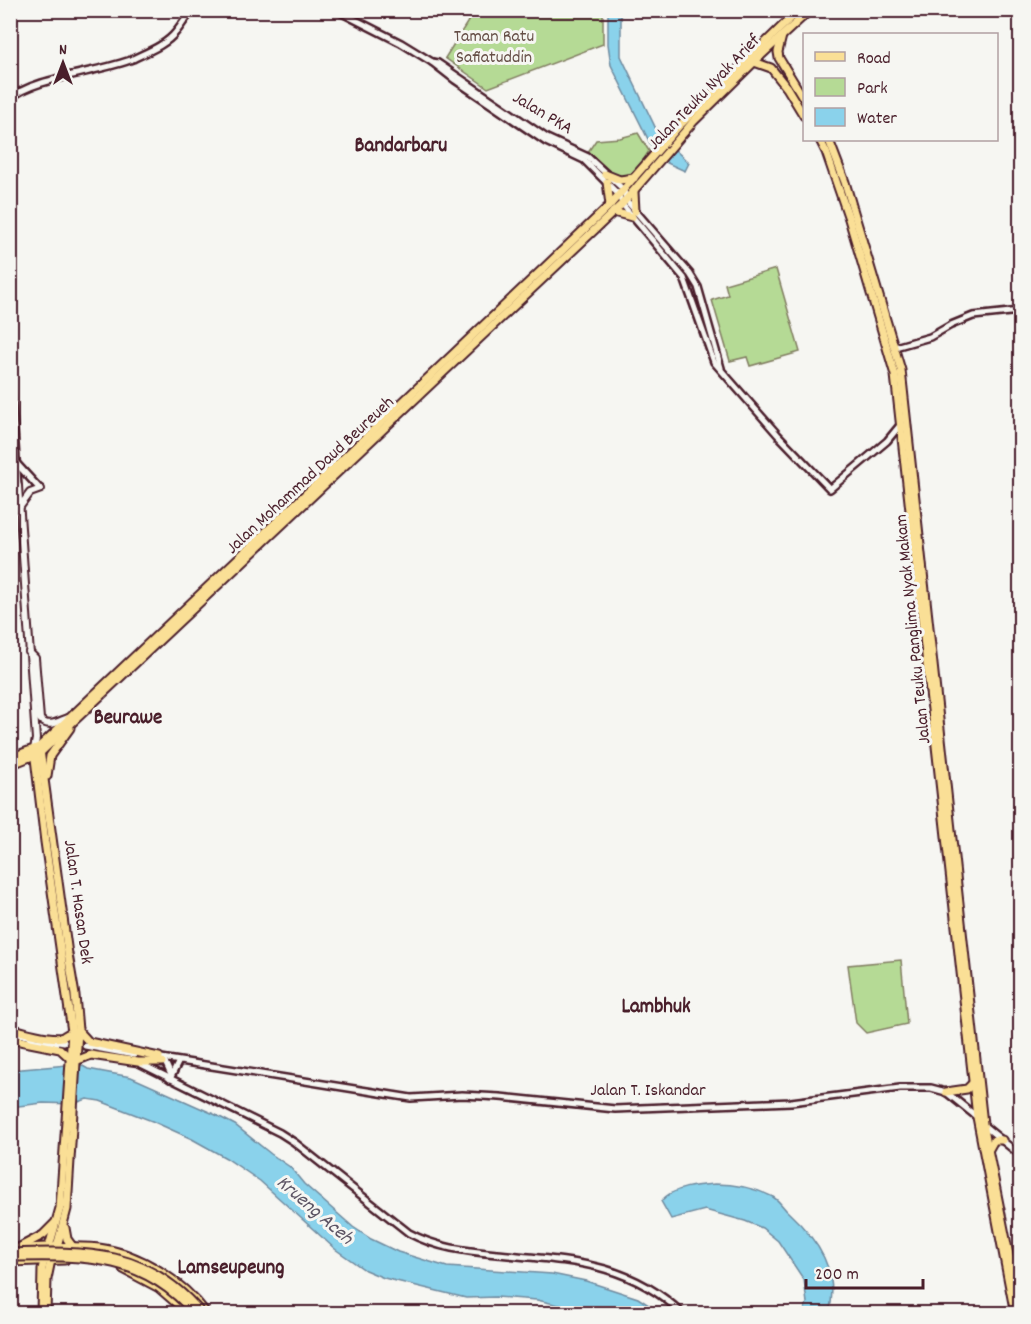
<svg xmlns="http://www.w3.org/2000/svg" width="1031" height="1324" viewBox="0 0 1031 1324" font-family="Dekko,sans-serif">
<style>
.green{fill:#b5da95;stroke:#807c60;stroke-width:1.5}
.water{fill:#8ad2eb;stroke:#708a9e;stroke-width:1.5}
.lines{fill:none;stroke-linecap:round;stroke-linejoin:round}
.tertiary-tunnel{stroke:#d4cbca;stroke-width:5;stroke-dasharray:5 2.5;stroke-linecap:butt}
.tertiary-casing{stroke:#4a1f2b;stroke-width:10}
.secondary-casing{stroke:#4a1f2b;stroke-width:10}
.primary-casing{stroke:#4a1f2b;stroke-width:11}
.trunk-casing{stroke:#4a1f2b;stroke-width:11}
.tertiary{stroke:#f6f6f2;stroke-width:5}
.secondary{stroke:#f6f6f2;stroke-width:6}
.primary{stroke:#fadf96;stroke-width:7}
.trunk{stroke:#fadf96;stroke-width:7}
.trunk-bridge-casing{stroke:#4a1f2b;stroke-width:11;stroke-linecap:butt}
.trunk-bridge{stroke:#fadf96;stroke-width:7}
.labels{text-anchor:middle;dominant-baseline:central;stroke-width:6;stroke-linejoin:round;paint-order:stroke}
.park-label{font-size:18px;fill:#654e46;stroke:#f6f6f2}
.street-label{font-size:18px;fill:#4a1f2b;stroke:#f6f6f2}
.water-label{font-size:20px;font-style:italic;fill:#5d5565;stroke:#f6f6f2}
.quarter-label{font-size:21px;font-weight:bold;fill:#4a1f2b;stroke:#f6f6f2}
</style>
<rect width="100%" height="100%" fill="#f6f6f2"/>
<filter id="ink" filterUnits="userSpaceOnUse"><feTurbulence type="fractalNoise" baseFrequency=".0167" numOctaves="2"/><feDisplacementMap in="SourceGraphic" scale="12" xChannelSelector="R" yChannelSelector="G"/><feConvolveMatrix kernelMatrix="1 2 1 2 8 2 1 2 1" color-interpolation-filters="sRGB"/></filter>
<g filter="url(#ink)">
<g class="green">
<path d="M475,10L603,11V44L488,88L445,58Z"/>
<path d="M638,133L649,151L634,175L628,179L614,176L588,152L596,140L620,138Z"/>
<path d="M776,269L800,352L750,366L747,357L730,361L712,300L728,295L725,284Z"/>
<path d="M901,960L907,1024L866,1033L856,1023L848,965Z"/>
</g>
<g class="water">
<path d="M608,11H621V56L659,135L689,163L685,171L667,163L651,145L611,65L608,44Z"/>
<path d="M79,1064L88,1069L131,1077L216,1115L235,1125L271,1154L290,1167L304,1184L353,1227L371,1239L398,1252L447,1267L552,1274L586,1281L638,1298L661,1313H587L581,1310L537,1300L496,1297L466,1298L384,1278L365,1270L335,1249L260,1181L226,1158L192,1139L152,1121L100,1101L87,1099L73,1104L43,1103L11,1107V1070Z"/>
<path d="M715,1184C734,1184 755,1188 773,1197C780,1201 783,1208 789,1213C818,1240 840,1272 829,1313H803L807,1303L804,1280L778,1241L762,1228L745,1221L705,1210L671,1219L661,1201C673,1187 698,1185 715,1184Z"/>
</g>
<g class="lines">
<path class="tertiary-tunnel" d="M64,1044L85,1049"/>
<defs>
<g id="tertiary">
<path d="M336,10L401,43L432,62L438,63L547,138L588,157L624,190L626,200L690,274L698,287L721,368"/>
<path d="M432,62L455,80L546,142L584,160L619,195L622,204L684,278L714,362L778,435L830,489L887,441L901,424"/>
<path d="M10,99C31,78 102,72 133,59C147,52 166,45 176,32C182,25 186,17 193,10"/>
<path d="M895,347L930,337L951,325L973,316L1020,311"/>
<path d="M10,375L18,486"/>
<path d="M17,464L39,488"/>
<path d="M10,1032L32,1037"/>
<path d="M30,1040L56,1043"/>
<path d="M53,1040L64,1042"/>
<path d="M85,1046L134,1055"/>
<path d="M155,1057L411,1098L462,1095L500,1097L615,1109L791,1102L900,1088H931L946,1092L977,1117"/>
<path d="M165,1062L171,1075"/>
<path d="M139,1063L280,1133L294,1142L409,1233C437,1248 465,1251 497,1254C569,1261 628,1261 683,1314"/>
<path d="M170,1079L178,1063"/>
<path d="M982,1124L1020,1155"/>
</g>
<g id="secondary">
<path d="M10,475L16,466"/>
<path d="M10,488L18,486L36,739L34,749"/>
<path d="M10,499L18,508"/>
<path d="M19,508L30,493L41,489"/>
<path d="M29,652L35,658L40,719C48,729 59,721 68,718"/>
</g>
<g id="primary">
<path d="M782,36L778,52L779,58L804,99"/>
<path d="M754,62L771,68L787,88L804,116"/>
<path d="M820,140L826,152L849,219L895,375L977,1117L1015,1314"/>
<path d="M829,140L845,182L901,370L983,1124L1020,1310"/>
<path d="M34,750L45,842L72,1032L60,1208L48,1250"/>
<path d="M40,750L68,954L75,995L78,1030L67,1209L56,1250"/>
<path d="M47,776L50,756L70,728"/>
<path d="M10,1027C20,1032 53,1040 63,1037C64,1036 71,1032 72,1032"/>
<path d="M78,1030L89,1042L159,1057"/>
<path d="M10,1039L60,1049L71,1059"/>
<path d="M78,1060L91,1055L138,1062H162"/>
<path d="M946,1092L967,1089L973,1083"/>
<path d="M989,1149L994,1140H1002"/>
<path d="M65,1228L67,1239L73,1247"/>
<path d="M20,1247L43,1235L55,1223"/>
</g>
<g id="trunk">
<path d="M605,174L620,180L634,178"/>
<path d="M607,182L610,205"/>
<path d="M634,192L635,211"/>
<path d="M613,212L632,217"/>
<path d="M10,758L39,747L546,266L610,205L679,126L799,10"/>
<path d="M10,765L40,753L622,204L694,121L754,62L810,10"/>
<path d="M10,1249C39,1247 70,1245 99,1248C140,1253 182,1281 207,1314"/>
<path d="M10,1262L65,1260"/>
<path d="M123,1269L159,1288L189,1314"/>
<path d="M41,1314L42,1269L44,1261"/>
<path d="M46,1314L47,1279L51,1260"/>
</g>
</defs>
<use href="#tertiary" class="tertiary-casing"/>
<use href="#secondary" class="secondary-casing"/>
<use href="#primary" class="primary-casing"/>
<use href="#trunk" class="trunk-casing"/>
<use href="#tertiary" class="tertiary"/>
<use href="#secondary" class="secondary"/>
<use href="#primary" class="primary"/>
<use href="#trunk" class="trunk"/>
<defs>
<g id="trunk-bridge">
<path d="M10,1253C87,1250 148,1249 202,1314"/>
<path d="M16,1257C87,1256 144,1255 195,1314"/>
</g>
</defs>
<use href="#trunk-bridge" class="trunk-bridge-casing"/>
<use href="#trunk-bridge" class="trunk-bridge"/>
</g>
</g>
<g class="labels">
<g class="park-label">
<text x="494" y="37">Taman Ratu<tspan x="494" dy="21">Safiatuddin</tspan></text>
</g>
<g class="street-label">
<text transform="translate(705 93) rotate(-46)">Jalan Teuku Nyak Arief</text>
<text transform="translate(542 114) rotate(31)">Jalan PKA</text>
<text transform="translate(311 476) rotate(-43)">Jalan Mohammad Daud Beureueh</text>
<text transform="translate(914 629) rotate(-96)">Jalan Teuku Panglima Nyak Makam</text>
<text transform="translate(77 902) rotate(82)">Jalan T. Hasan Dek</text>
<text x="648" y="1091">Jalan T. Iskandar</text>
</g>
<g class="water-label">
<text transform="translate(314 1211) rotate(41)">Krueng Aceh</text>
</g>
<g class="quarter-label">
<text x="401" y="147">Bandarbaru</text>
<text x="128" y="719">Beurawe</text>
<text x="656" y="1008">Lambhuk</text>
<text x="231" y="1269">Lamseupeung</text>
</g>
</g>
<rect width="1031" height="1324" fill="none" stroke="#f6f6f2" stroke-width="36"/>
<rect x="18" y="18" width="995" height="1288" fill="none" stroke="#4a1f2b" stroke-width="2" filter="url(#ink)"/>
<rect x="803" y="33" width="195" height="108" fill="#f6f6f2" stroke="#b1a0a2" stroke-width="1.5"/>
<rect x="815" y="52" width="30" height="9" fill="#fadf96" stroke="#b1a0a2" stroke-width="1.5"/>
<text x="857" y="63" font-size="18" fill="#4a1f2b">Road</text>
<rect x="815" y="78" width="30" height="18" fill="#b5da95" stroke="#b1a0a2" stroke-width="1.5"/>
<text x="857" y="93" font-size="18" fill="#4a1f2b">Park</text>
<rect x="815" y="108" width="30" height="18" fill="#8ad2eb" stroke="#b1a0a2" stroke-width="1.5"/>
<text x="857" y="123" font-size="18" fill="#4a1f2b">Water</text>
<g transform="translate(63 63)" stroke="#f6f6f2" stroke-width="4.5" paint-order="stroke">
<path d="M0-4.5L10 22L0 15L-10 22Z" fill="#4a1f2b"/>
<text y="-9" font-size="16" font-weight="bold" text-anchor="middle" fill="#4a1f2b">N</text>
</g>
<path d="M806 1279v9h117v-9" fill="none" stroke="#4a1f2b" stroke-width="3"/>
<text x="815" y="1279" font-size="18" fill="#4a1f2b" stroke="#f6f6f2" stroke-width="4.5" paint-order="stroke">200 m</text>
</svg>
